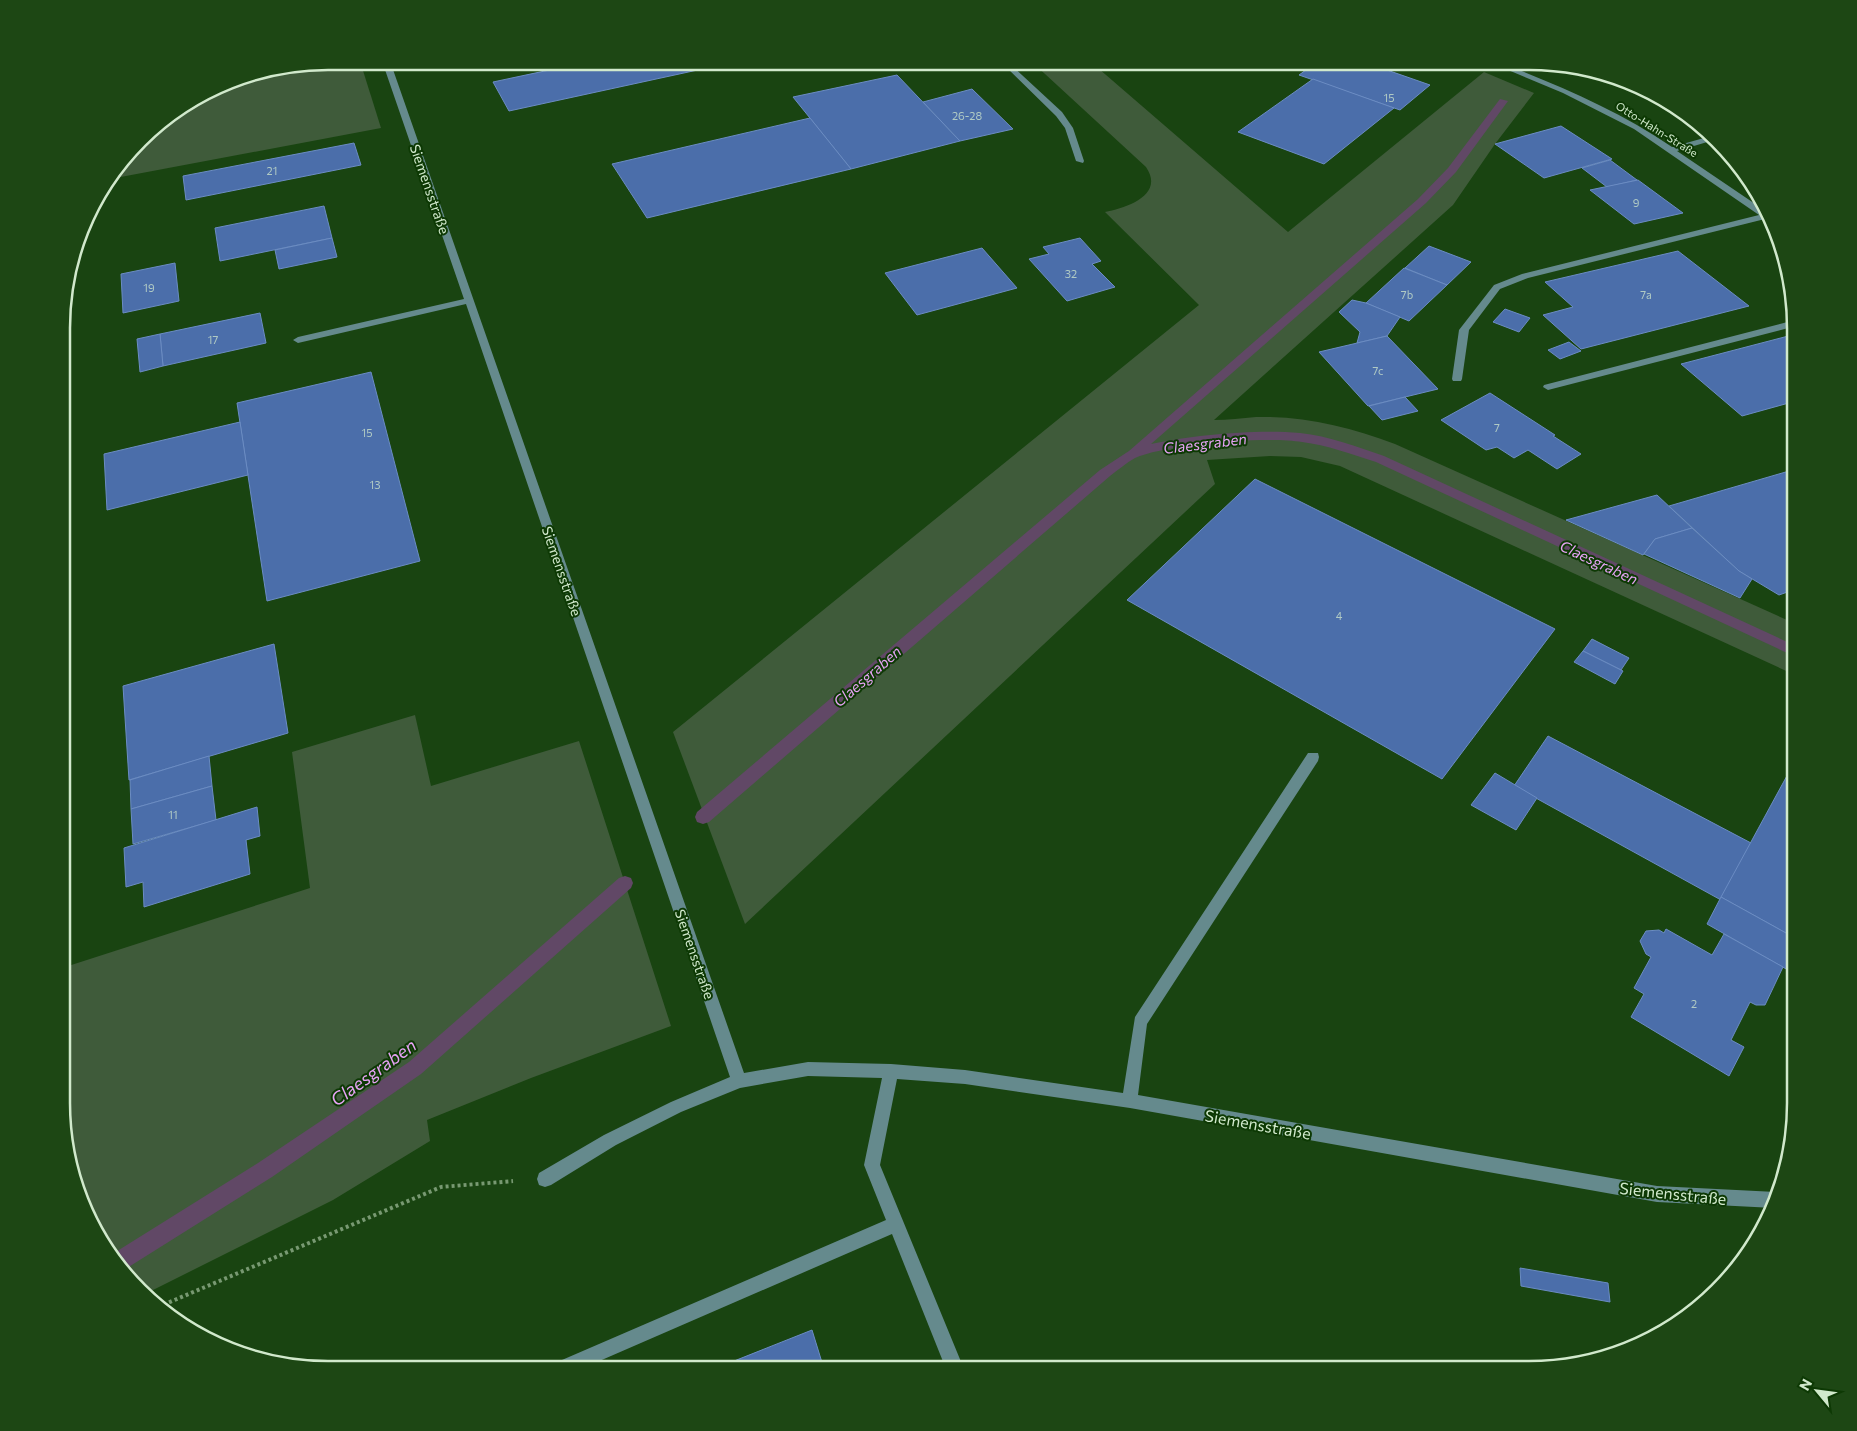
<svg xmlns="http://www.w3.org/2000/svg" width="1857" height="1431" viewBox="0 0 1857 1431" font-family="Commissioner,sans-serif">
<style>
.green{fill:#3f5b3a}
.lines{fill:none;stroke-linecap:round;stroke-linejoin:round}
.stream{fill:#614866;fill-rule:evenodd}
.building{fill:#4b6eaa;stroke:#6b8cc3}
.path{stroke:#789972;stroke-width:4;stroke-dasharray:3 3;stroke-linecap:butt}
.minor{fill:#658a8d;fill-rule:evenodd}
.labels{text-anchor:middle;dominant-baseline:central;stroke-width:4;stroke-linejoin:round;paint-order:stroke}
.number-label{font-size:11px;fill:#b0cac4}
.far-street-label{font-size:11px;fill:#d1e9cc;stroke:#0d3904}
.street-label{font-size:14px;fill:#d1e9cc;stroke:#0d3904}
.water-label{font-size:15px;font-style:italic;fill:#e7a3f5;stroke:#0d3904}
.near-street-label{font-size:16px;fill:#d1e9cc;stroke:#0d3904}
.near-water-label{font-size:18px;font-style:italic;fill:#e7a3f5;stroke:#0d3904}
.rim{fill:none;stroke:#d1e9cc;stroke-width:2.5}
</style>
<rect width="100%" height="100%" fill="#194411"/>
<g class="green">
<path d="M328,61H360L381,128L110,179L152,127L242,76Z"/>
<path d="M1032,62H1091L1288,232L1484,72L1534,93L1495,144L1453,205L1214,420C1228,420 1242,418 1256,417C1305,416 1350,427 1395,444L1796,624L1795,675L1340,466L1301,457L1270,456L1207,460L1215,484L745,924L673,732L1199,305L1105,212C1127,208 1165,195 1146,167Z"/>
<path d="M415,715L431,786L579,741L671,1026L531,1078L427,1120L430,1141L333,1200L145,1294L89,1221L62,1121V968L310,888L292,752Z"/>
</g>
<g class="lines">
<g class="stream">
<path d="M1500,99L1508,101L1456,172L1426,203L1151,444C1194,435 1256,429 1300,433C1329,436 1357,447 1384,456L1796,646V657L1376,462C1351,454 1327,445 1302,442C1267,436 1166,444 1135,458C1126,463 1118,470 1110,476L709,822L703,824L697,822L695,817L697,812L1100,470L1129,451L1418,199L1448,168Z"/>
<path d="M625,876L631,878L633,883L631,888L421,1074L272,1177L127,1268L114,1253L258,1163L409,1062L619,878Z"/>
</g>
</g>
<g class="building">
<path d="M592,61H739L509,111L493,82Z"/>
<path d="M1317,62H1364L1430,85L1400,110L1299,75Z"/>
<path d="M897,75L960,141L851,169L793,97Z"/>
<path d="M1313,79L1394,108L1324,164L1238,132Z"/>
<path d="M972,89L1013,129L960,141L923,102Z"/>
<path d="M810,118L851,169L647,218L612,164Z"/>
<path d="M1561,126L1612,159L1544,178L1495,144Z"/>
<path d="M354,143L361,165L186,200L183,176Z"/>
<path d="M1610,160L1637,180L1607,187L1582,168Z"/>
<path d="M1638,180L1683,213L1634,224L1590,190Z"/>
<path d="M324,206L332,238L220,261L215,228Z"/>
<path d="M332,238L337,257L279,269L275,250Z"/>
<path d="M1080,238L1101,261L1092,264L1115,287L1067,301L1029,259L1049,254L1043,247Z"/>
<path d="M1429,246L1471,262L1447,285L1405,268Z"/>
<path d="M982,248L1017,288L917,315L885,273Z"/>
<path d="M1678,251L1749,306L1581,349L1543,315L1573,307L1545,282Z"/>
<path d="M175,263L179,301L123,313L121,274Z"/>
<path d="M1404,268L1447,285L1409,321L1366,303Z"/>
<path d="M1352,300L1366,303L1400,317L1387,336L1357,343L1360,332L1339,312Z"/>
<path d="M1505,309L1530,318L1519,332L1493,322Z"/>
<path d="M260,313L266,343L163,366L160,334Z"/>
<path d="M160,334L163,366L140,372L137,339Z"/>
<path d="M1796,334V401L1742,416L1681,364Z"/>
<path d="M1387,336L1438,389L1368,406L1319,352Z"/>
<path d="M1569,342L1581,351L1560,359L1548,350Z"/>
<path d="M371,372L420,561L267,601L237,403Z"/>
<path d="M1490,393L1555,435L1553,436L1581,454L1557,469L1528,450L1514,458L1497,447L1486,450L1441,420Z"/>
<path d="M1405,397L1418,411L1382,420L1369,406Z"/>
<path d="M240,422L248,475L107,510L104,454Z"/>
<path d="M1796,469V589L1779,595L1739,571L1669,506Z"/>
<path d="M1255,479L1555,629L1442,779L1127,600Z"/>
<path d="M1657,495L1692,528L1655,539L1643,555L1566,520Z"/>
<path d="M1692,528L1739,571L1752,579L1740,598L1644,554L1655,539Z"/>
<path d="M1592,639L1629,658L1621,670L1583,651Z"/>
<path d="M274,644L288,733L129,780L123,686Z"/>
<path d="M1583,651L1623,671L1615,684L1574,662Z"/>
<path d="M1548,736L1751,843L1721,900L1514,786Z"/>
<path d="M209,756L212,786L131,809L130,780Z"/>
<path d="M1795,761V938L1721,897Z"/>
<path d="M1495,773L1537,798L1516,830L1471,805Z"/>
<path d="M212,786L216,820L133,844L131,809Z"/>
<path d="M257,807L260,836L246,840L250,874L144,907L143,882L126,887L124,848Z"/>
<path d="M1721,897L1795,938V974L1707,924Z"/>
<path d="M1666,929L1712,955L1724,934L1783,967L1765,1005H1756L1750,1002L1731,1040L1744,1047L1729,1076L1631,1017L1644,994L1634,988L1651,957L1646,954L1640,941L1646,931L1659,930L1664,933Z"/>
<path d="M1520,1268L1608,1283L1610,1302L1521,1286Z"/>
<path d="M812,1330L824,1369H714Z"/>
</g>
<g class="lines">
<path class="path" d="M158,1307L441,1187L513,1181"/>
<g class="minor">
<path d="M382,61H390L744,1073L808,1062L891,1064L965,1070L1123,1093L1135,1017L1308,753H1318L1319,757L1318,761L1147,1024L1138,1095L1657,1186L1776,1192L1778,1193L1774,1208L1657,1202L1130,1108L965,1084L897,1079L880,1165L964,1369H946L892,1234L581,1369H552L555,1363L886,1220L864,1165L882,1078L808,1076L740,1088L681,1112L616,1145L551,1185L545,1187L539,1185L537,1179L539,1173L604,1135L671,1102L730,1077L466,304L298,343L293,340L298,337L464,299Z"/>
<path d="M1001,62H1008L1062,112L1073,128L1084,161L1083,163L1076,161L1065,128L1056,116Z"/>
<path d="M1489,62H1499C1560,86 1618,110 1672,147L1711,136L1714,140L1677,151L1770,214L1772,221L1765,219L1528,278L1500,289L1469,330L1462,379L1461,381H1453L1452,379L1459,330L1494,285L1522,274L1759,215L1634,129L1563,93Z"/>
<path d="M1795,320L1796,326L1548,390L1543,387L1544,385Z"/>
</g>
</g>
<g class="labels">
<g class="number-label">
<text x="1389" y="97">15</text>
<text x="967" y="115">26-28</text>
<text x="272" y="170">21</text>
<text x="1636" y="202">9</text>
<text x="1071" y="273">32</text>
<text x="149" y="287">19</text>
<text x="1407" y="294">7b</text>
<text x="1646" y="294">7a</text>
<text x="213" y="339">17</text>
<text x="1378" y="370">7c</text>
<text x="1497" y="427">7</text>
<text x="367" y="432">15</text>
<text x="375" y="484">13</text>
<text x="1339" y="615">4</text>
<text x="173" y="814">11</text>
<text x="1694" y="1003">2</text>
</g>
<g class="far-street-label">
<text transform="translate(1657 129) rotate(32)">Otto-Hahn-Straße</text>
</g>
<g class="street-label">
<text transform="translate(430 189) rotate(71)">Siemensstraße</text>
<text transform="translate(562 571) rotate(71)">Siemensstraße</text>
<text transform="translate(695 954) rotate(71)">Siemensstraße</text>
</g>
<g class="water-label">
<text transform="translate(1205 443) rotate(-7)">Claesgraben</text>
<text transform="translate(1599 562) rotate(25)">Claesgraben</text>
<text transform="translate(867 676) rotate(-41)">Claesgraben</text>
</g>
<g class="near-street-label">
<text transform="translate(1258 1124) rotate(10)">Siemensstraße</text>
<text transform="translate(1673 1193) rotate(6)">Siemensstraße</text>
</g>
<g class="near-water-label">
<text transform="translate(373 1072) rotate(-36)">Claesgraben</text>
</g>
</g>
<path d="M0 0H1857V1431H0ZM328 70H1529A258 258 0 0 1 1787 328V1103A258 258 0 0 1 1529 1361H328A258 258 0 0 1 70 1103V328A258 258 0 0 1 328 70Z" fill="#1d4714" fill-rule="evenodd"/>
<path class="rim" d="M328 70H1529A258 258 0 0 1 1787 328V1103A258 258 0 0 1 1529 1361H328A258 258 0 0 1 70 1103V328A258 258 0 0 1 328 70Z"/>
<g transform="translate(1817 1391) rotate(299)" stroke="#0d3904" stroke-width="4" paint-order="stroke">
<path d="M0-4L9 19L0 12L-9 19Z" fill="#d1e9cc"/>
<text y="-8" font-size="14" font-weight="bold" text-anchor="middle" fill="#d1e9cc">N</text>
</g>
</svg>
